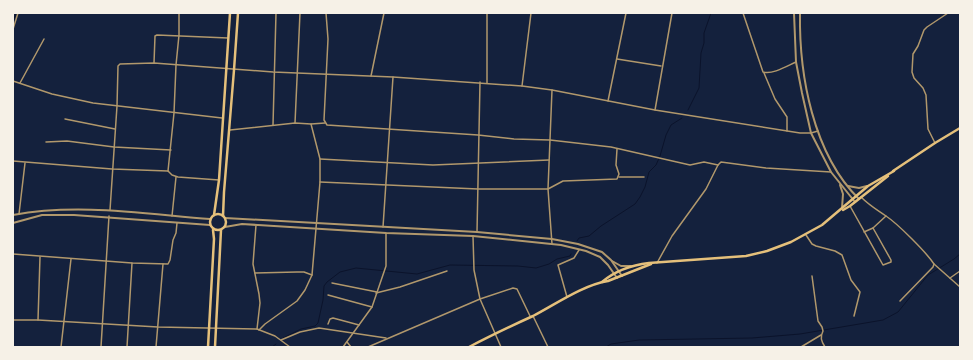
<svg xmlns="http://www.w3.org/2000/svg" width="973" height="360" viewBox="0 0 973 360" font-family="'Times New Roman',serif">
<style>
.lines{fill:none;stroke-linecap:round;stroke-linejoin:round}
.stream{stroke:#0b132b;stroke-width:1}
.minor{stroke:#b1986c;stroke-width:1.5}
.tertiary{stroke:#b1986c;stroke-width:2}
.secondary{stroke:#e5c07b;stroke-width:2.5}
.primary{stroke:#e5c07b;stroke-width:2.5}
</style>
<rect width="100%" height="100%" fill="#14213d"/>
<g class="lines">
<g class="stream">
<path d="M13,22L16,13"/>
<path d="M688,110L699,88L701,53L704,43V33L711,13"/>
<path d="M577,241L579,238L589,236L601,226L635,204L640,197L645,187L649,172L656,165L660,156L666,135L671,125L682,118"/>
<path d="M283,338L301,329L315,326L318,323L323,300L324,286L327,282L340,272L356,268L417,274L450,265L518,266L536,268L549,264L557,259L570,256L571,254"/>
<path d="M272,347L276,344"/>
<path d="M606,347L611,344L639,340L752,338L800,334L883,320L898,312L928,275L954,259L960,254"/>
</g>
<g class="minor">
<path d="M326,13L328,39L324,120L327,125L478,135L514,139L550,140L611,147L690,165L704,162L718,165"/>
<path d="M487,13V83"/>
<path d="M743,13L763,72C772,75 787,66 796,62"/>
<path d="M13,29L18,13"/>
<path d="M617,59L661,66"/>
<path d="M154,63L155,36L157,35L228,38"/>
<path d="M764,73L775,99L787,117V131"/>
<path d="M371,76L384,13"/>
<path d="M13,81L52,94L93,103L222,118"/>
<path d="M20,83L44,39"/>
<path d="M522,86L531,13"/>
<path d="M552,90L548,189L552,244"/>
<path d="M608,101L626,13"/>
<path d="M655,110L672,13"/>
<path d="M65,119L115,129"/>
<path d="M295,123L300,13"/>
<path d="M311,124L325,123"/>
<path d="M273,125L276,13"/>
<path d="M230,130L295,123L311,124L320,159V182L312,275L305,290L297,301L265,324L259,330"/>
<path d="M46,142L67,141L114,147L171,150"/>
<path d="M935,143L928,129L926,95L923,88L914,78L912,72L913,54L918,46L924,30L927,27L948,13"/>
<path d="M320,159L433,165L549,160"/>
<path d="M13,161L112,169L168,171L172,175L178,177L219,180"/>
<path d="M168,171L174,113L176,65L179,35V13"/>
<path d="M619,177H644"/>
<path d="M320,182L478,189H548L563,181L617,179L619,174L616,165L617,149"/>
<path d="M861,197C870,206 876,209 886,216C898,224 926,252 934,264L933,267L900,301"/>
<path d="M850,206L883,265L891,262V260L873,228L886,216"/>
<path d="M110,210L117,106L118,66L120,64L154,63L273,72L393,77L522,86L552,90L655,110L800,133H811L818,131"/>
<path d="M19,214L25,163"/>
<path d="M172,216L176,177"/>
<path d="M256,225L253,264L259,294L260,303L257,329"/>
<path d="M383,227L393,77"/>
<path d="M477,232L480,82"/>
<path d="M864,232L873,228"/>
<path d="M806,235L812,244L816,246L835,251L842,255L851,280L860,292L854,316"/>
<path d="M473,236L474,270L480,299L501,347"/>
<path d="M13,254L132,263L168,264L170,260L173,240L176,233L177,223"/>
<path d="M657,263L672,236L706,189L718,165L721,162L766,168L831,172"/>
<path d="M934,264L960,287"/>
<path d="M255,273L297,272H304L312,275"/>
<path d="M812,276L818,321L822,327L823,331C820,337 821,341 825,347"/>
<path d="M950,278L960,271"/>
<path d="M332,283L377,292"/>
<path d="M376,293L400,287L447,271"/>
<path d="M328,295L372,307"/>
<path d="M567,297L558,265L574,258L579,250"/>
<path d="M533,316L548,347"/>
<path d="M13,320H38L158,327L257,329L275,336L290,347"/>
<path d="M38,320L40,257"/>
<path d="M328,324L330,319L333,318L359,325"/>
<path d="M281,340L300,332L319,328L386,338"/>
<path d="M347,342L351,347"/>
<path d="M61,347L71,259"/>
<path d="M101,347L109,216"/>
<path d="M127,347L132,263"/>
<path d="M156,347L163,264"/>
<path d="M343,347L372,307L386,266V233"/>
<path d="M368,347L480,299L513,288L517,289L530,316"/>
<path d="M801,347L821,335"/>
</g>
<g class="tertiary">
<path d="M794,13L796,62L802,93L811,133L831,172L855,202"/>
<path d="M800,13C799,75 813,154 859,199"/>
<path d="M840,185L843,194L842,208"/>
<path d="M848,186L859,188L867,186"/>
<path d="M13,215C78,203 145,214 210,219"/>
<path d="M225,218L477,232L552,239L578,244L602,252L611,260L622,276"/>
<path d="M13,223L42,215H74L210,225"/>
<path d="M225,227L242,224L386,233L473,236L561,245L586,251L600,257L608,265L617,278"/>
<path d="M612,261L621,266H631"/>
</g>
<g class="secondary">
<path d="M893,171L935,143L960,128"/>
<path d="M843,210L850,206L888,176"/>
<path d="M602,282C615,271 632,265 649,263L746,256L767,251L791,242L822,225L868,186L894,171"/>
<path d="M469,347C490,336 511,326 533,316C556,304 583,285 608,281L651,264"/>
</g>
<g class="primary">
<circle cx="218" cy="222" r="8"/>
<path d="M214,215L219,180L230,13"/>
<path d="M223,216L224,192L234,70L238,13"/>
<path d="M208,347L214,239L213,230"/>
<path d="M215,347L221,230"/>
</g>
</g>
<rect width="973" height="360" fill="none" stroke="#f6f1e7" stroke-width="28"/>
</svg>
